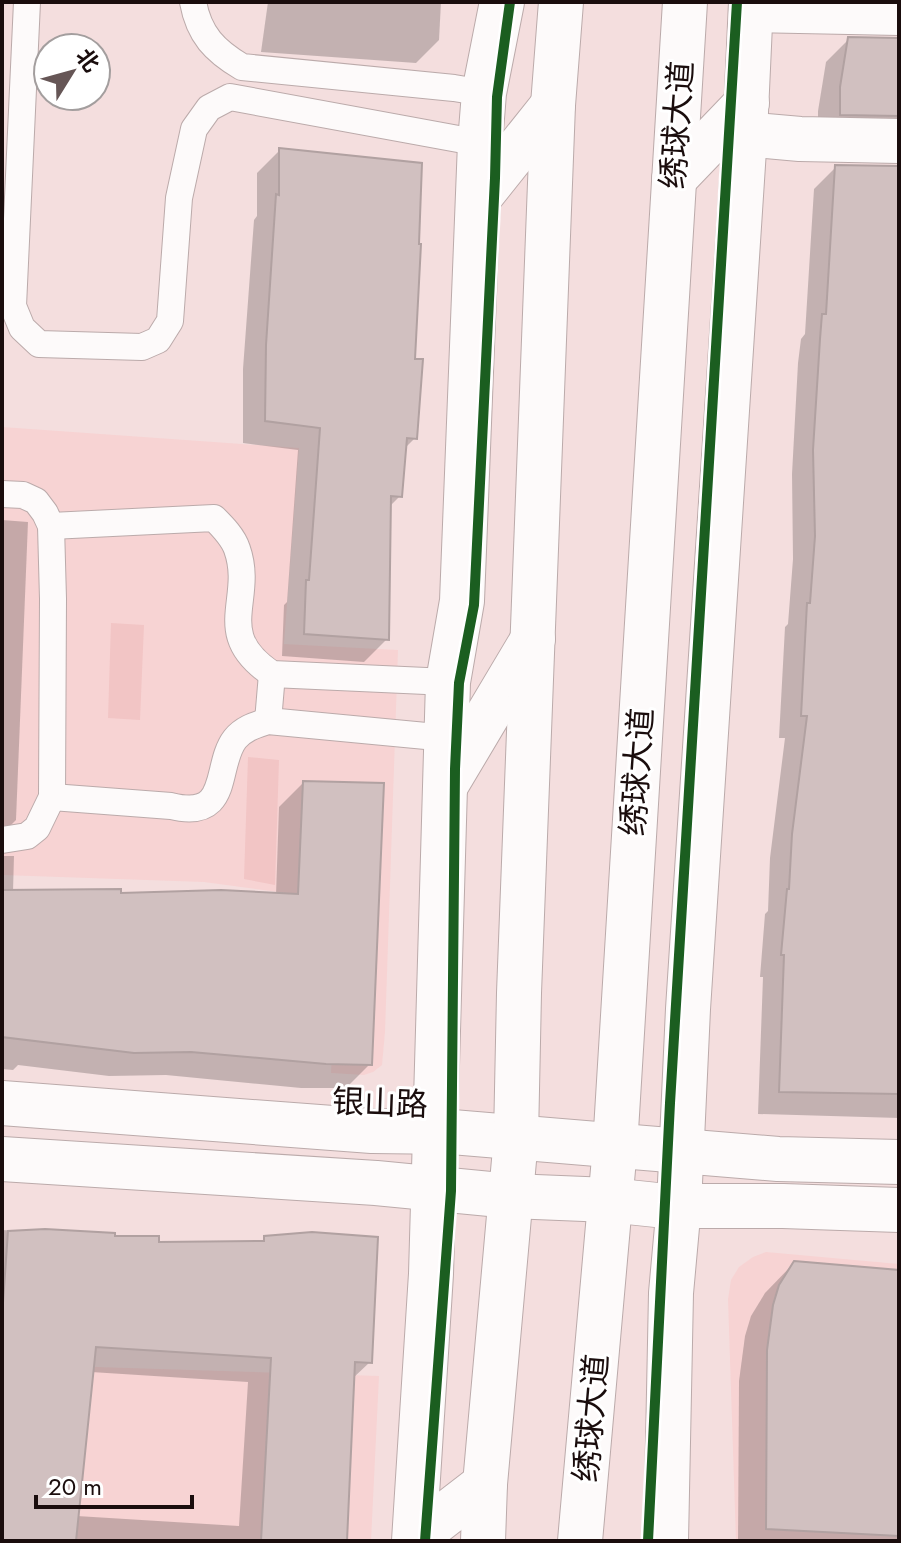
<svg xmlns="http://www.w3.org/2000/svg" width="901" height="1543" viewBox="0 0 901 1543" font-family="Jost,'Noto Sans SC',sans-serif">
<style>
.built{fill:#f7d3d3}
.green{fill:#f2c5c5}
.shadow{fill:#0003;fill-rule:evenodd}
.building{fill:#d1c0c0;stroke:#b1a1a1;stroke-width:2}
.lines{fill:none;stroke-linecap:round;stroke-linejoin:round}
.lane-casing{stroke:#baa;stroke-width:28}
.street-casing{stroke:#baa;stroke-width:46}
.secondary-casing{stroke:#baa;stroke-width:46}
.primary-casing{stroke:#baa;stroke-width:46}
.lane{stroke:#fdfafa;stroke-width:26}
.street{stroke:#fdfafa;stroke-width:44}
.secondary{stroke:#fdfafa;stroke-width:44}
.primary{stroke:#fdfafa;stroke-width:44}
.cycleway-casing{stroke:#fff;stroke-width:15}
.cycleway{stroke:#1b5e20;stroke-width:10}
.labels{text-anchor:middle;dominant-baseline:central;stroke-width:6;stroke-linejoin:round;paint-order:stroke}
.street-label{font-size:32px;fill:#1a0d0d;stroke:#fff}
</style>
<rect width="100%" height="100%" fill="#f4dede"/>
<g class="built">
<path d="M2,427L299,448L284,644L398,650L385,1032L382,1065L373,1072L364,1075L331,1073L338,900L204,882L2,875Z"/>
<path d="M766,1252L899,1264V1541H736L728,1299L731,1280L739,1267L753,1257Z"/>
<path d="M2,1364L379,1376L371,1541H2Z"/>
</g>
<g class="green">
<path d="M111,623L144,625L140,720L108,718Z"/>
<path d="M248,757L279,760L275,885L244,879Z"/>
</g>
<g class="shadow">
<path d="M268,2H441L439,40L416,63L261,52Z"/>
<path d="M849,39L899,40V153L818,136V111L826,62Z"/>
<path d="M280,150L413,361L415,438L404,449L400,496L389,507L387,639L364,662L282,656L284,605L287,602L298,450L243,443V369L254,220L257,216V173Z"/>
<path d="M836,167L899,168V1118L758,1114L763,977H760L765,914L768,911L770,858L785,738H779L785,627L788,624L793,559L792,474L798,363L801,339L805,334L814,189Z"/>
<path d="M2,520L28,522L16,820L2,834Z"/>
<path d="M303,783L370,1064L346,1088H301L166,1075L109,1076L18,1065L13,1070L2,1069V856H14L13,892L276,895L279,807Z"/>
<path d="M2,1230L157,1238V1244L260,1243L265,1238L370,1362L352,1379L345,1541H2ZM91,1372L248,1382L239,1526L77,1516Z"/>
<path d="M794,1263L899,1272V1541H738L739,1381L745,1336L751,1316L765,1293Z"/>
</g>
<g class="building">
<path d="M848,37L899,38V116L840,115V87Z"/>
<path d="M279,148L422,163L419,244H421L415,359H423L417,439L407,438L402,497L391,496L389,640L304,634L306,580H309L320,428L265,421L266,345L276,194L279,195Z"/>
<path d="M835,165L899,166V1094L779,1092L784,955H781L787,889H789L792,834L807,716H801L807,603H810L815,536L813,450L820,339L822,314H826Z"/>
<path d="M303,781L384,783L372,1065L326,1064L191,1052L134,1053L2,1037V890L121,889V893L221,890L298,894Z"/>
<path d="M45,1229L115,1233V1236H159V1242L264,1241V1236L312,1232L378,1237L372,1363L355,1362L347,1541H261L271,1358L96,1347L76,1541H2V1317L8,1231Z"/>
<path d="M794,1261L899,1270V1536L766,1529L767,1350L773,1305L779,1285Z"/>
</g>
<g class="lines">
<defs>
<g id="lane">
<path d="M27,2L13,306L22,328L39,344L142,347L158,340L170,321L179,198L194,129L209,108L230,97L480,143"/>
<path d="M193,2C199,35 215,51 242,67L454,88L484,93"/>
<path d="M2,494L23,495L36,501L45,513L51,526L53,599L52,797L37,828L27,836L2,840"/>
<path d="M51,526L214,518C223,527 233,537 237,549C255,600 211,633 272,674L448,682"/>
<path d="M268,721L272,674"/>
<path d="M52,797L171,806C232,821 214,766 235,739C244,728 256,725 268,721L447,738"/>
</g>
<g id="street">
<path d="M751,10L899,13"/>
<path d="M745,134L800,139L899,141"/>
<path d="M674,179L747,103"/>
<path d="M478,199L553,105"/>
<path d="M446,785L533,639"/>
<path d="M415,1538L485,1484"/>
<path d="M414,1541L431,1274L448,682L462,601L480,143L484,93L502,2"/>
<path d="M666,1541L671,1293L679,1205L688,1009L745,134L751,2"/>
</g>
<g id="secondary">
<path d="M2,1103L372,1131L452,1132L778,1159L899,1162"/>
<path d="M2,1159L376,1183L511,1196L609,1200L666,1206H783L899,1210"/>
</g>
<g id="primary">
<path d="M483,1541L485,1484L516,1138L519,993L553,105L561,2"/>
<path d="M580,1541L615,1147L685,2"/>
</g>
</defs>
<use href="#lane" class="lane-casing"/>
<use href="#street" class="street-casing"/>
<use href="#secondary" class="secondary-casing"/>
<use href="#primary" class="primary-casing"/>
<use href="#lane" class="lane"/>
<use href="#street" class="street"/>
<use href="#secondary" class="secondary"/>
<use href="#primary" class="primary"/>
<defs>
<g id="cycleway">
<path d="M425,1541L451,1191L455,769L459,683L474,605L495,178L497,97L510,2"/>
<path d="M648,1541L670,1103L737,2"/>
</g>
</defs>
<use href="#cycleway" class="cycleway-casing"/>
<use href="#cycleway" class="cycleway"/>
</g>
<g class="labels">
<g class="street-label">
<text transform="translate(677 125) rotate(-86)">绣球大道</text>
<text transform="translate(637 772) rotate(-86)">绣球大道</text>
<text transform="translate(380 1103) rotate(2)">银山路</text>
<text transform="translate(591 1418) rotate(-85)">绣球大道</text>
</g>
</g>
<rect width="901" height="1543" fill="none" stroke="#1a0d0d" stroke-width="8"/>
<g transform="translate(72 72) rotate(53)"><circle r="38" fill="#ffffff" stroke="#a39e9e" stroke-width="2"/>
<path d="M0-6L14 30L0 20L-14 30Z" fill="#665656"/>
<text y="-12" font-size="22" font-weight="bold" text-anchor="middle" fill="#1a0d0d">北</text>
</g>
<path d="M36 1495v12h156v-12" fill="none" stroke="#1a0d0d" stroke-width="4"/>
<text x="48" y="1495" font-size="24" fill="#1a0d0d" stroke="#ffffff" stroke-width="6" paint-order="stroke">20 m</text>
</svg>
